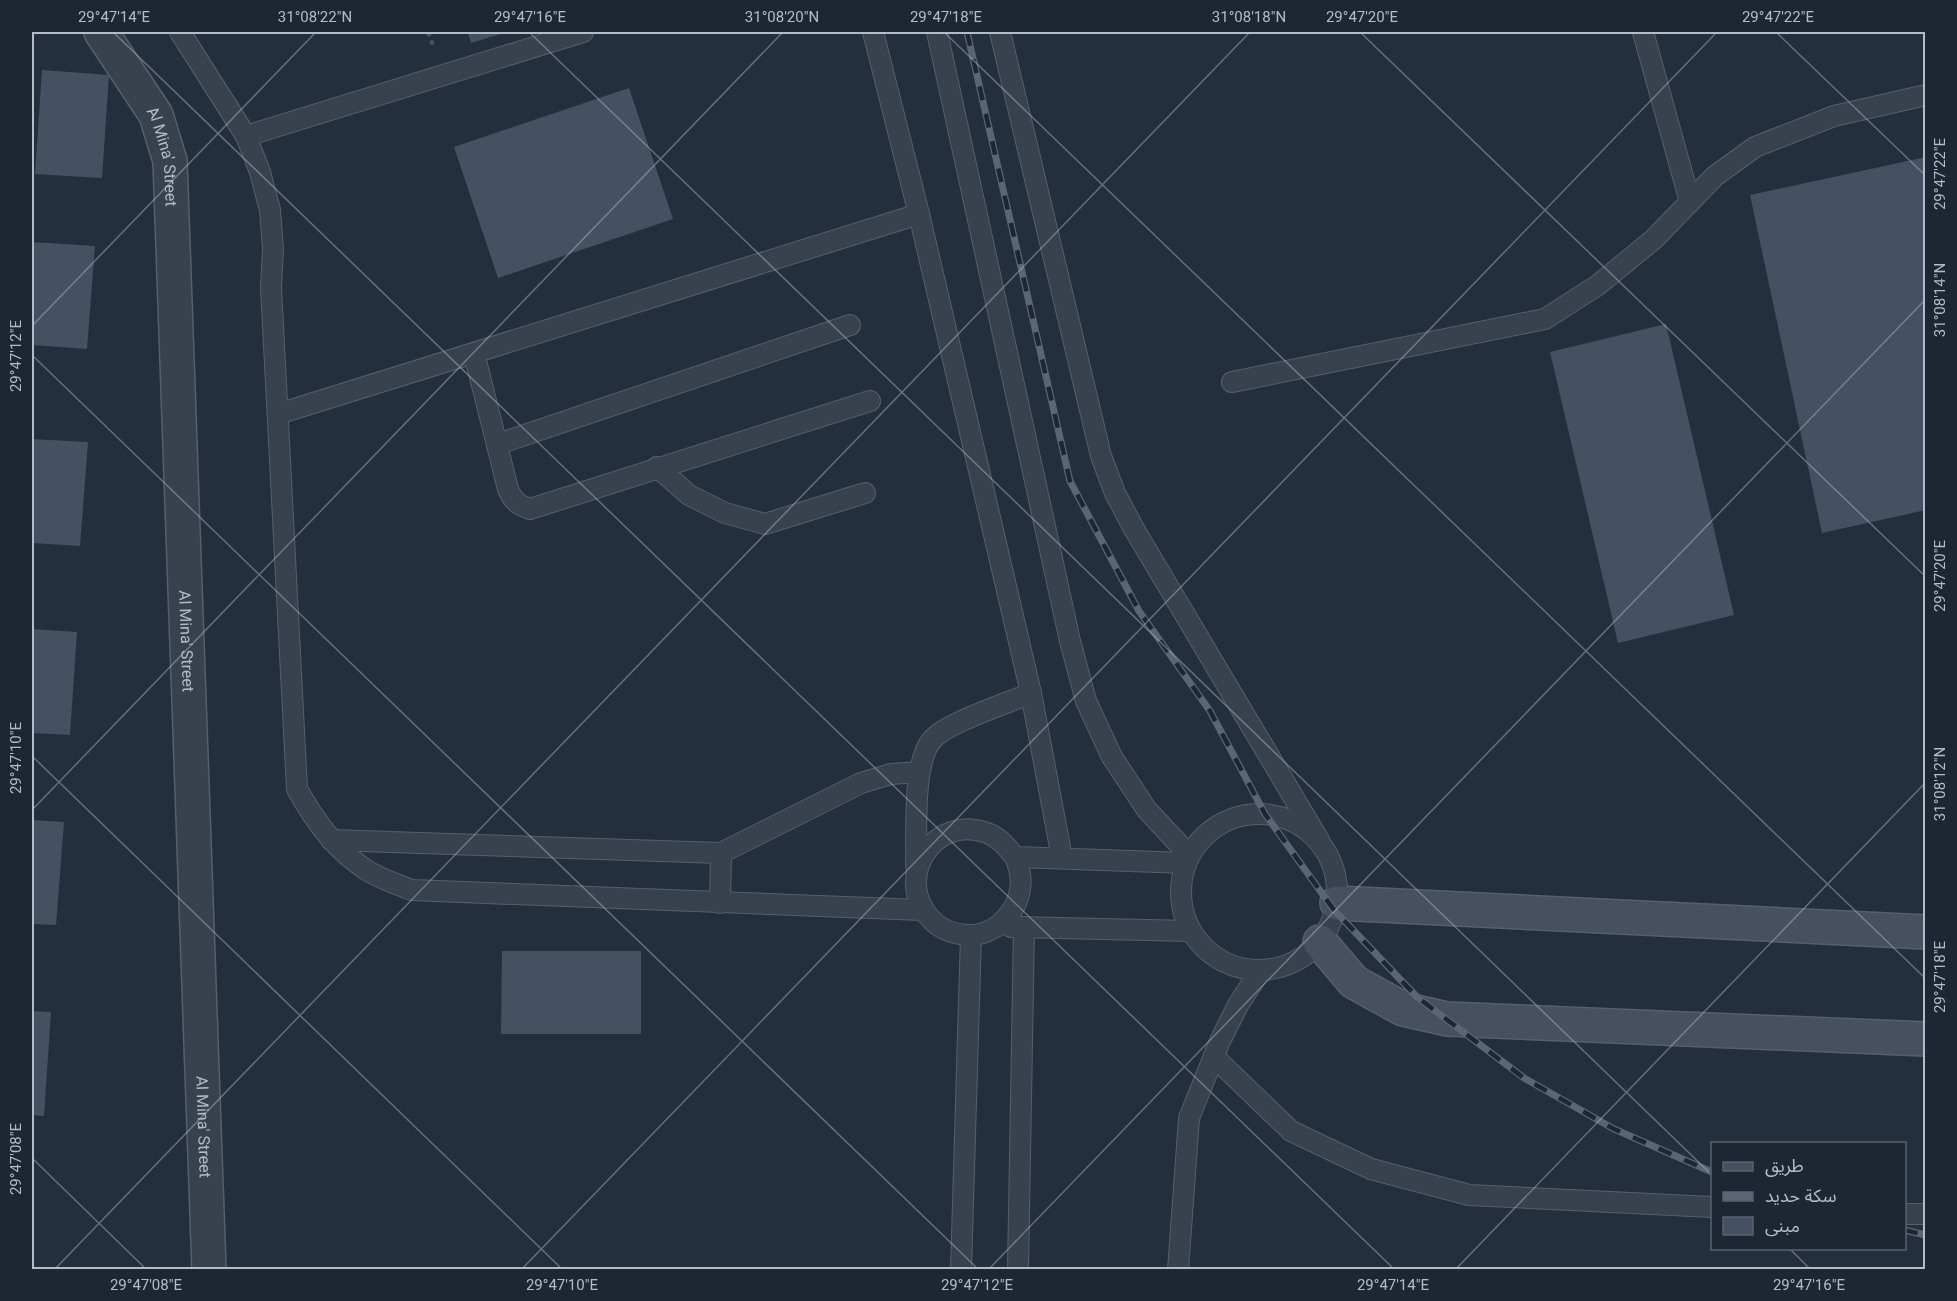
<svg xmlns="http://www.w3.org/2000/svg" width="1957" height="1301" viewBox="0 0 1957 1301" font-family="Roboto,'Noto Sans Arabic',sans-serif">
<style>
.building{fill:#455162}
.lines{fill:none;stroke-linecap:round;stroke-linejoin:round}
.lane-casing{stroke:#565f6c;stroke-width:22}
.street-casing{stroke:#565f6c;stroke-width:36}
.secondary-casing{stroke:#565f6c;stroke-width:36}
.path{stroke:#44595c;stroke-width:4;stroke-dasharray:4.5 4.5;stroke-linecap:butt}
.lane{stroke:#38414e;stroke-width:20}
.street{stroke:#38414e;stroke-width:33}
.secondary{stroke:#465061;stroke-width:33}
.rail-casing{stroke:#5a6575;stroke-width:7}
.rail{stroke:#1d2633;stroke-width:4.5;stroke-dasharray:14;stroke-linecap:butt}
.ticks{fill:none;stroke:#b4bcc9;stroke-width:1.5;stroke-opacity:0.45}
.labels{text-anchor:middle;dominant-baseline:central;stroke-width:4.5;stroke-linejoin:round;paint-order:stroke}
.street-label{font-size:16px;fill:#b4bcc9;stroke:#1d2633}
.neatline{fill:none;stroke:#b4bcc9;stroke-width:2}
.ticks-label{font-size:15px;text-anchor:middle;fill:#b4bcc9}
</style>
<rect width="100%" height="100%" fill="#242f3e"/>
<g class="building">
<path d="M468,32H507L471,43Z"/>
<path d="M42,70L109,75L102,178L35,174Z"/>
<path d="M629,88L673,219L498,278L454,147Z"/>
<path d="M1926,157V510L1822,533L1750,195Z"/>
<path d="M32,242L95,246L87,349L32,345Z"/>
<path d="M1666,324L1734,615L1618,643L1550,352Z"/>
<path d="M32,439L88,442L80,546L32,543Z"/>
<path d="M32,629L77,632L70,735L32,733Z"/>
<path d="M32,820L64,822L56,925L32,924Z"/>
<path d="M502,951H641V1034H501Z"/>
<path d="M32,1011L51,1012L44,1116L32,1115Z"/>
</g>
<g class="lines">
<defs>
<g id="lane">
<path d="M180,32L246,136L260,172L270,210L273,249L271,287L297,789C315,821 336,851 368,871C381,879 397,884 411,890L922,910"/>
<path d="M873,32L919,214L1031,693L1062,858"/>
<path d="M937,32L1070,641L1086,701L1112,757L1147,810L1189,855"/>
<path d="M1000,32L1101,456L1115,493L1134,529L1319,840"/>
<path d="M1643,32L1690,202"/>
<path d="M246,136L583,32"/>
<path d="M474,353L508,489C513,501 518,505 530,509L870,401"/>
<path d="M1232,382L1545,319L1598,285L1654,239L1715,176L1755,147L1834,116L1926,95"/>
<path d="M278,414L919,214"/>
<path d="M498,444L850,325"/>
<path d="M657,467L689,495L725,513L765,524L865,493"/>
<circle cx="1259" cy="892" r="78"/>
<path d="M331,840L721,853L861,783L891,774L919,772"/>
<path d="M1015,857C1017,862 1019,868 1020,874C1025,903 1001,934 971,935C956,935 940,930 930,918C893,877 935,813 987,833C999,837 1007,847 1015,857L1186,863"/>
<path d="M916,866C917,835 912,763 932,740C946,723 1008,703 1031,693"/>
<path d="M720,903L721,853"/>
<path d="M1011,927L1190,931"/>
<path d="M1214,1057L1291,1131L1371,1169L1469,1195L1712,1207"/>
<path d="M1904,1214H1926"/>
<path d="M961,1270L971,935"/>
<path d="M1018,1270L1024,927"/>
<path d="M1178,1270L1189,1118L1220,1041L1238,1005L1260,971"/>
</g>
<g id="street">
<path id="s1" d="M101,32L156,115L170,161L209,1270"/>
</g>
<g id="secondary">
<path d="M1337,903L1926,932"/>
<path d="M1320,942L1354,982L1403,1009L1447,1019L1926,1039"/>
</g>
</defs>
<use href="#lane" class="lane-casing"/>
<use href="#street" class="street-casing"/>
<use href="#secondary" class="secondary-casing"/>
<path class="path" d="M428,32L434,48"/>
<use href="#lane" class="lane"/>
<use href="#street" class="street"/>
<use href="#secondary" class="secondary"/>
<defs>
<g id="rail">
<path d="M967,32L1070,481L1139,611L1210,711L1265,814L1334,910L1417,997L1524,1078L1614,1129L1712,1172"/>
<path d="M1904,1230L1926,1235"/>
</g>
</defs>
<use href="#rail" class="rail-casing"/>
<use href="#rail" class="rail"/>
</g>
<path class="ticks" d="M113,32L1395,1270M529,32L1712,1175M944,32L1926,979M1360,32L1926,577M1776,32L1926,176M32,326L316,32M32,355L979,1270M32,756L563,1270M32,810L783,32M32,1158L147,1270M1789,1248L1811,1270M54,1270L1250,32M521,1270L1717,32M988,1270L1926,299M1455,1270L1926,782M1922,1270L1926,1266"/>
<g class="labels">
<g class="street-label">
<text stroke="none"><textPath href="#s1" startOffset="142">Al Mina' Street</textPath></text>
<text stroke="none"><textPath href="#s1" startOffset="628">Al Mina' Street</textPath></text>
<text stroke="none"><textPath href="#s1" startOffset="1114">Al Mina' Street</textPath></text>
</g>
</g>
<rect width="1957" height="1301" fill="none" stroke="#1d2633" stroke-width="66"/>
<rect x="1711" y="1142" width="195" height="108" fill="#1d2633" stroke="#59626f" stroke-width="1.5"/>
<rect x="1723" y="1162" width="30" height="9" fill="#465061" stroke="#59626f" stroke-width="1.5"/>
<text x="1765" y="1172" font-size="18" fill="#b4bcc9">طريق</text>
<rect x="1723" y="1192" width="30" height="9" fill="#5a6575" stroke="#59626f" stroke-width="1.5"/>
<text x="1765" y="1202" font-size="18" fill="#b4bcc9">سكة حديد</text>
<rect x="1723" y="1217" width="30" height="18" fill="#455162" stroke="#59626f" stroke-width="1.5"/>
<text x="1765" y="1232" font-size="18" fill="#b4bcc9">مبنى</text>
<rect x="33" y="33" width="1891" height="1235" class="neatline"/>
<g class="ticks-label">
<text x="114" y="22">29°47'14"E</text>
<text x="315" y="22">31°08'22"N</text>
<text x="530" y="22">29°47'16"E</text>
<text x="782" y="22">31°08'20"N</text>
<text x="946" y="22">29°47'18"E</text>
<text x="1249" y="22">31°08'18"N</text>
<text x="1362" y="22">29°47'20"E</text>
<text x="1778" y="22">29°47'22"E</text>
<text transform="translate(1940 174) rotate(-90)" y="5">29°47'22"E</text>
<text transform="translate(1940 300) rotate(-90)" y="5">31°08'14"N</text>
<text transform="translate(16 356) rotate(-90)" y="5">29°47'12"E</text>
<text transform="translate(1940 576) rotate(-90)" y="5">29°47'20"E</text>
<text transform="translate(16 758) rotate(-90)" y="5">29°47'10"E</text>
<text transform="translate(1940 784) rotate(-90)" y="5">31°08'12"N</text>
<text transform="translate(1940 977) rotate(-90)" y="5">29°47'18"E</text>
<text transform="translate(16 1159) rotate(-90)" y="5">29°47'08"E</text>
<text x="146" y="1290">29°47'08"E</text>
<text x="562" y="1290">29°47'10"E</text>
<text x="977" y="1290">29°47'12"E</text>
<text x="1393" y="1290">29°47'14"E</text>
<text x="1809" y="1290">29°47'16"E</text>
</g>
</svg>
